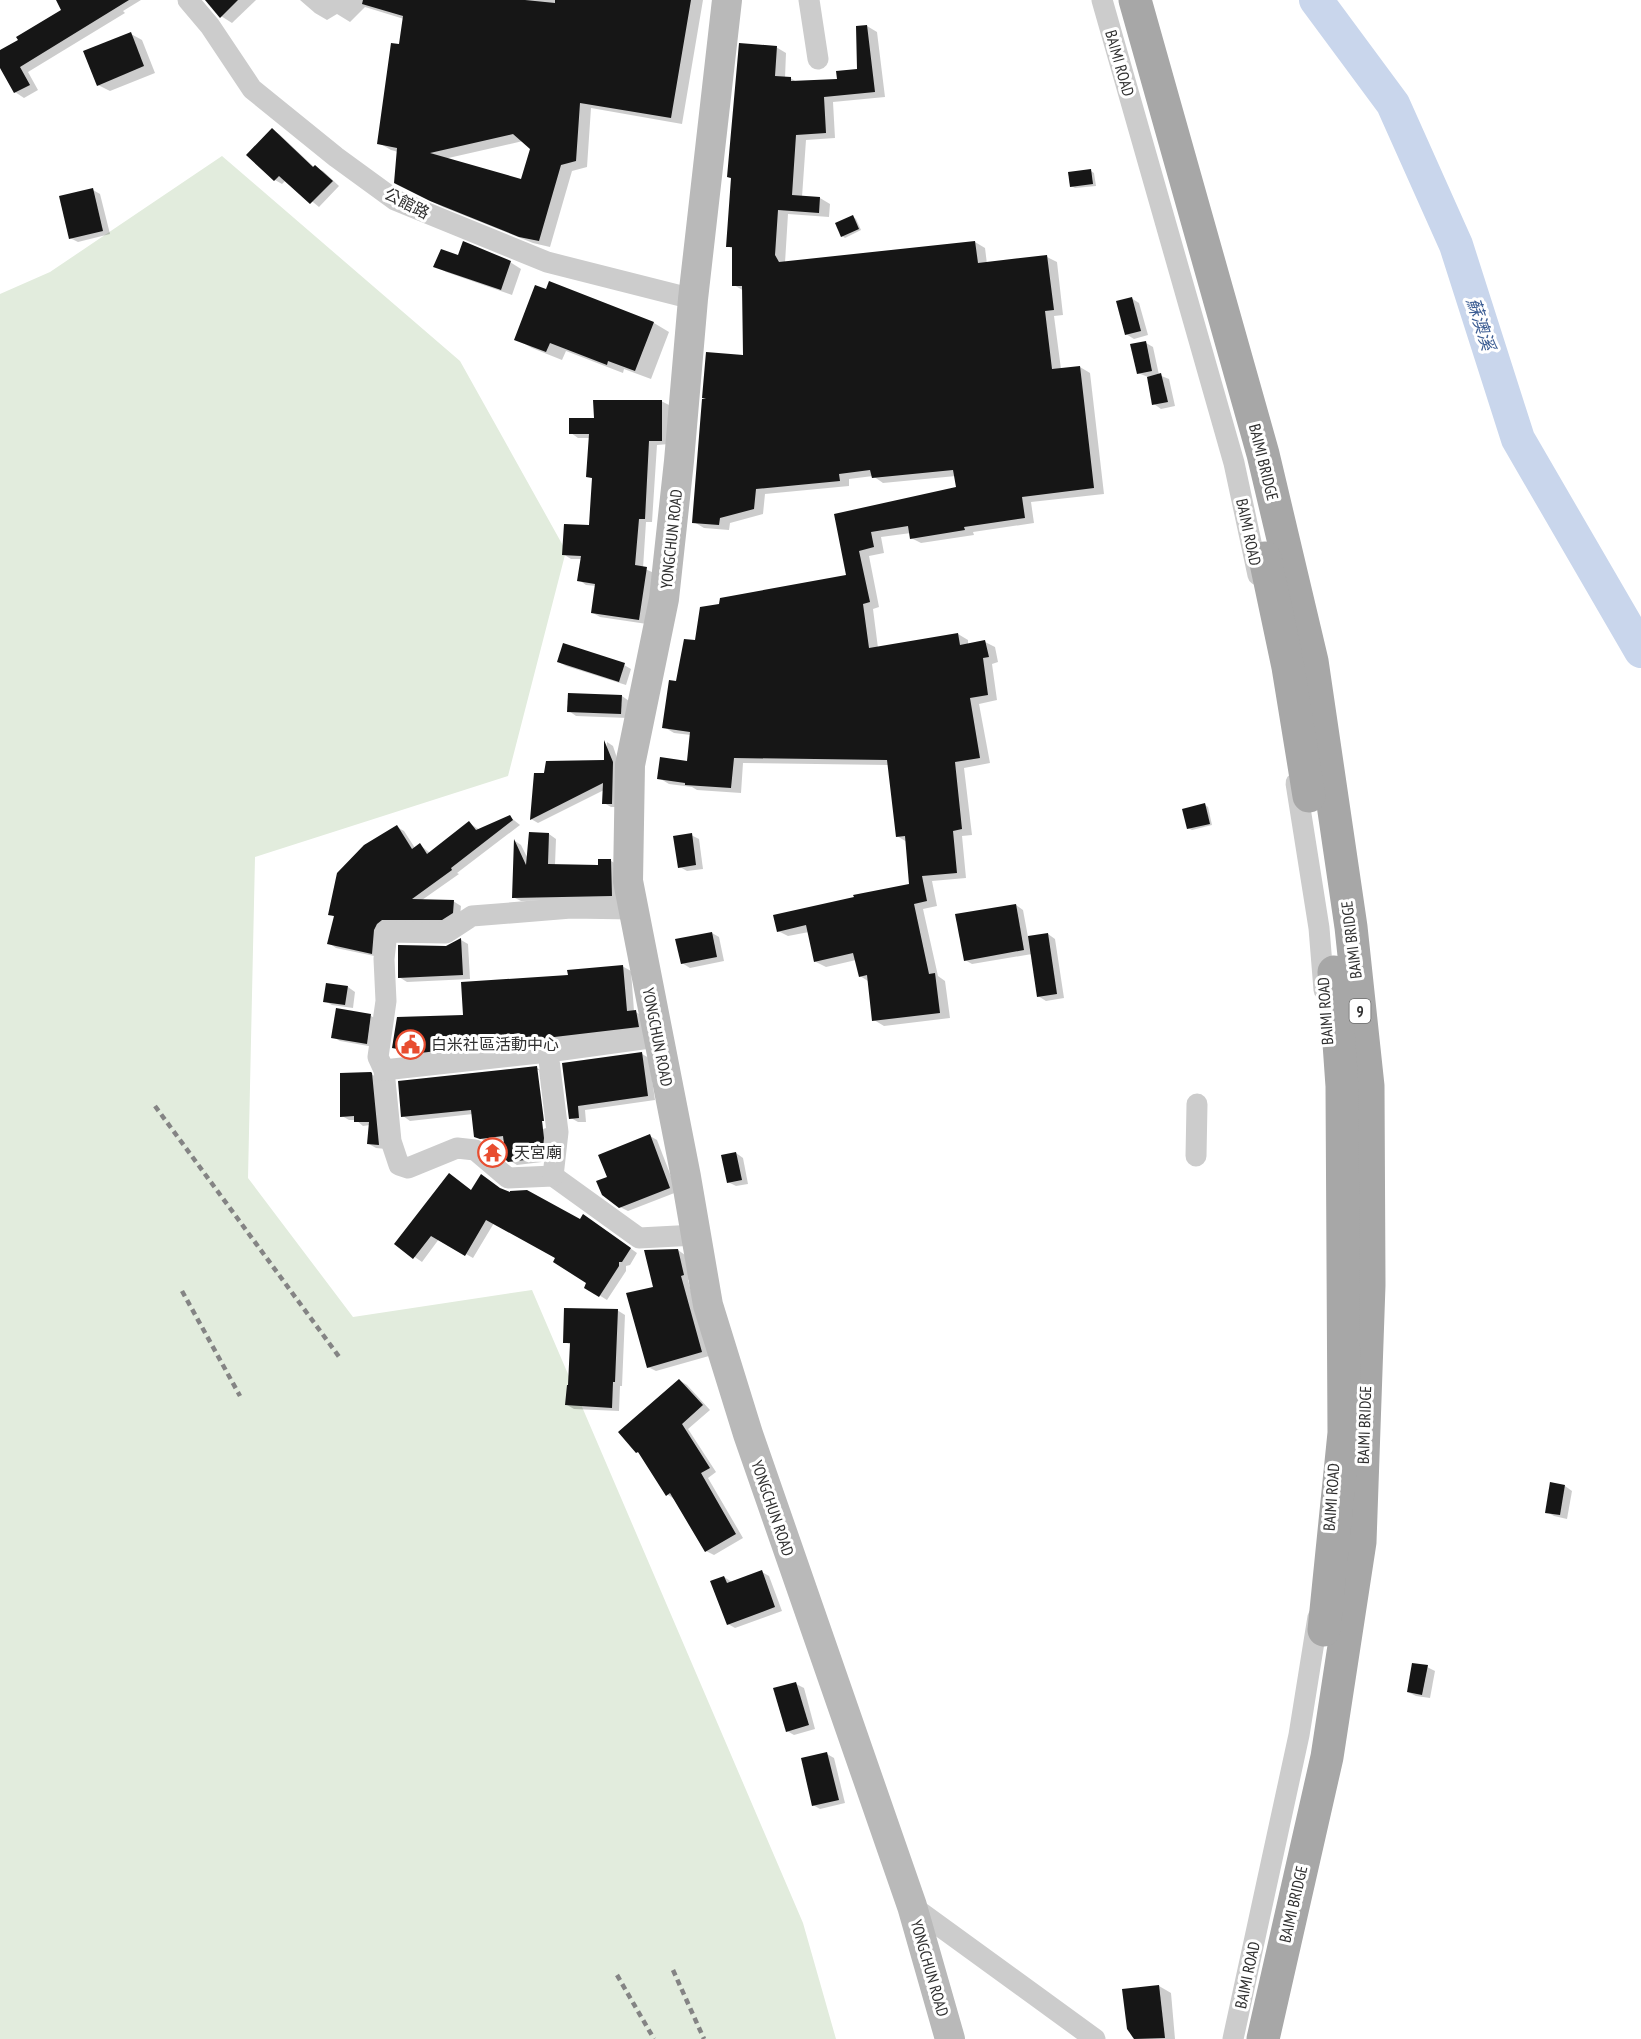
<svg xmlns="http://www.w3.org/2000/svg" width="1641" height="2039" viewBox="0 0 1641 2039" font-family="'PT Sans Narrow','Noto Sans TC',sans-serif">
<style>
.green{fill:#e2ecdd}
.shadow{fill:#0003;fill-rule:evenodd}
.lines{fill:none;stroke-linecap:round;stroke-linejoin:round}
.river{stroke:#c9d6ec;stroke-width:34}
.building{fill:#161616;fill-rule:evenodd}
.street{stroke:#ccc;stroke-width:21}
.secondary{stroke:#b9b9b9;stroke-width:30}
.primary{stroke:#a7a7a7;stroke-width:33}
.rail{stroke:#848484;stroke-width:4.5;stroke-dasharray:6 4.5;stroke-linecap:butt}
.labels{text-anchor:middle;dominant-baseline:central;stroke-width:6;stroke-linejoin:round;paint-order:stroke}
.shield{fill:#fff;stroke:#6d6d6d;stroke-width:1.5}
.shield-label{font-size:15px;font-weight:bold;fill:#2f2f2f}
.street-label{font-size:16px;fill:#2f2f2f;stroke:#fff}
.poi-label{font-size:16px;fill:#2f2f2f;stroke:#fff;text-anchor:start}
.water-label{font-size:18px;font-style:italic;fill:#3c5d93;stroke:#fff}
</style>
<rect width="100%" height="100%" fill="#fff"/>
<path class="green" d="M222,156L460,361L566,551L508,776L255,857L248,1178L353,1317L532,1290L803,1923L836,2039H0V294L50,272Z"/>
<g class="shadow">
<path d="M57,0H141L123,11L125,13L28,72L38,90L24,98L15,92L0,65V52L20,41L63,10Z"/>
<path d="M206,0H256L232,23L221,16Z"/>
<path d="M300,0H703L682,124L591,108L587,167L572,171L550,247L533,243L443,207L407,189L398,152L391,150L379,143L401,45L404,19L365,7L350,22L337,14L327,20L315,13ZM523,141L531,149L522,181L444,159Z"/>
<path d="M867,26L877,32L885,97L833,102L835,138L806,140L802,197L820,198L830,204L829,217L788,214L785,263L975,242L985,248L987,264L1047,257L1057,262L1063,315L1054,316L1061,369L1080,367L1090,373L1104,494L1031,502L1034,523L973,532L974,535L921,543L911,538V533L881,537L884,553L869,556L879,607L873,609L878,648L958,634L968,640V645L985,642L995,647L998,662L992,664L997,700L979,704L990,763L964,768L972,835L962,836L966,878L932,881L937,906L923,909L938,976L945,981L950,1018L884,1026L874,1020L868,981L860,976L856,960L826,967L816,962L809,932L788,936L778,931L911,885L907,842L897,836L889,765L743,763L741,793L697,790L692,787L669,784L659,778L688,763L691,735L674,733L664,727L677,683L697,642L848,576L835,515L958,488L956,476L883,483L873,476L849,479V486L765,494L763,514L730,523L729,530L704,528L694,522L710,401L744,356V291L734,285V250L728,246L732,179L728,177L776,47L786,53L785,78H790L797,82L838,80L859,70Z"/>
<path d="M131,34L142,40L155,73L110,91L98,85Z"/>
<path d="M272,130L279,134L315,168L323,171L339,186L319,207L286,180L282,184L275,180Z"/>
<path d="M1091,171L1094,173L1096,186L1075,188L1071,186Z"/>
<path d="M93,190L100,194L110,234L78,242L70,238Z"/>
<path d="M853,217L856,219L861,230L845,238L842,236Z"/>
<path d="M459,257L510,262L521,269L512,295L446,272L435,266Z"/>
<path d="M550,283L654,323L669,332L651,379L624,369L623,373L566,351L562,360L532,348L516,339L547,291Z"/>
<path d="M1131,298L1139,303L1148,335L1134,339L1126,334Z"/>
<path d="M1146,343L1153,347L1159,375L1169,379L1175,406L1161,409L1154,404L1148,377L1138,373Z"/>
<path d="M661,401L669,405V444L657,445L652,522H646L643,568L654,573L647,624L600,617L593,613L596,586L586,585L579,580L582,559H571L563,554L590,527L593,479L588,476L590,438H578L571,433L595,419Z"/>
<path d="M559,662L624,665L631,669L626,685L566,666Z"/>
<path d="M622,696L629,701L628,718L576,716L569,711Z"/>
<path d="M607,742L613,746L620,767L619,807H611L604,803V790L538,823L531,819L545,774L605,761Z"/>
<path d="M1205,805L1208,807L1212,825L1192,830L1188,828Z"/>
<path d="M510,817L520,825L457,873L459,874L422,900L453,901L461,906L460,917L450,924L396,923L379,957L336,948L329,943L335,917L330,914L397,827L404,831L415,848L420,845L430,853L469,823L480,830Z"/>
<path d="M549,834L556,839L555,865L599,867L611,861L618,865L620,899L521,901L513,897L515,841L521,845L528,859Z"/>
<path d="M691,835L699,839L703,869L687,871L680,867Z"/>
<path d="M1016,905L1023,910L1028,937L1048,934L1055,939L1064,998L1046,1001L1038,996L1032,954L972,964L965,960Z"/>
<path d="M712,933L719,937L724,961L690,968L682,963Z"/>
<path d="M461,940L468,944L470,979L407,982L399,977L446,947Z"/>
<path d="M622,966L631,971L634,1011L644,1017L647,1031L430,1057L402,1052L394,1047L465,1016L569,976Z"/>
<path d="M348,987L355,992L353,1008L332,1005L325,1001Z"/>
<path d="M371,1016L378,1020L374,1047L340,1041L333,1037Z"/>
<path d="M642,1054L649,1058L655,1100L585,1110L586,1122H578L571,1118L564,1064Z"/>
<path d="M537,1068L544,1072L550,1161L517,1165L509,1160L506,1140L488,1142L475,1136L473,1114L410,1121L403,1116ZM536,1070H539L546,1128L543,1129Z"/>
<path d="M371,1074L378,1078L386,1149L376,1148L369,1144L370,1125L363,1126L356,1120H349L342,1116Z"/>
<path d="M650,1136L657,1140L677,1192L628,1211L620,1207L609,1178Z"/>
<path d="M736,1153L743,1158L748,1184L736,1186L728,1182Z"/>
<path d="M472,1191H504L580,1221L591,1220L637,1253L630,1265L626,1266V1271L607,1300L586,1287L588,1283L557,1258L494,1223L473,1258L439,1239L422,1262L396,1244Z"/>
<path d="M678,1250L685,1255L691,1279L688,1280L709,1356L656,1371L648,1367Z"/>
<path d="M617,1310L625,1315L622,1386H620L619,1411L574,1409L567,1405L571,1345L565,1342Z"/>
<path d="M679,1380L687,1385L710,1410L688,1429L716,1472L708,1478L743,1538L714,1555L706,1551L674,1499L667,1494L641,1454L637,1452Z"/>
<path d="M1565,1486L1572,1491L1567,1519L1554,1516L1547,1512Z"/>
<path d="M762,1572L769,1576L782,1611L735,1628L728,1624L724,1577L732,1582Z"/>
<path d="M1427,1667L1435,1671L1430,1698L1416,1696L1408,1692Z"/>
<path d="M796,1684L804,1688L815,1729L794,1735L787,1731Z"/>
<path d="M827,1754L834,1758L845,1803L820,1809L813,1805Z"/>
<path d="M1159,1986L1171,1993L1175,2039H1136L1128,2028Z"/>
</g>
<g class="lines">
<path class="river" d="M1316,0L1393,104L1456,245L1518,439L1641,651"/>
</g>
<g class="building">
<path d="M56,0H129L20,67L30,85L14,93L0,68V50L18,40L16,37L61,10Z"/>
<path d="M205,0H238L220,18Z"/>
<path d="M363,0H525L555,3V0H691L671,118L580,103L576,161L561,165L539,241L519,237L430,201L394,183L397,148L377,144L391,43L399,44L403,16L362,4ZM513,134L530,149L521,179L430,153Z"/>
<path d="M867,25L875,92L824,97L826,133L796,135L792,195L820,197L819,213L778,210L775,255L779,262L975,241L978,263L1047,255L1054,310L1045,311L1052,369L1080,366L1094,488L1022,497L1025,518L964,527L965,530L910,539L908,526L871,532L874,547L859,551L870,602L863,604L869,648L958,633L960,645L985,640L989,657L983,658L988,695L970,698L980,758L955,762L962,829L953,831L957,873L922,876L927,901L914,904L929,974L935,973L940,1013L872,1021L867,975L859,977L853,953L814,962L806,925L777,932L773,915L854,897L853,895L909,884L905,836L896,837L887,760L734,758L731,788L685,785V783L657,779L660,757L687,761L690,732L662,728L669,680L676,681L684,639L695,640L700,607L719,604L720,598L846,575L834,514L956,487L953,470L872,478L870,470L839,474L840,481L756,489L754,509L720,518L719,525L692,523L702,399H706L702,398L706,352L743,355L742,286H732V247H726L731,178L727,177L739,43L777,46L775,76L791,77V81L837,79L836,71L857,69L856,26Z"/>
<path d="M131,32L144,66L97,86L83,51Z"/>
<path d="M272,128L313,167L315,165L333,181L310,204L279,176L274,181L246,155Z"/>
<path d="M1091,169L1093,184L1070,187L1068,172Z"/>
<path d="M93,188L103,231L69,239L59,196Z"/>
<path d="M853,215L859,229L841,237L835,223Z"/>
<path d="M463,241L511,261L501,290L433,267L441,249L458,255Z"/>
<path d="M549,281L654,322L635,371L608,361L607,365L550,343L546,352L514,340L535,285L546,289Z"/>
<path d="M1132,297L1141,331L1125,335L1116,301Z"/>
<path d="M1146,341L1152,371L1137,374L1130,344Z"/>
<path d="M1161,373L1168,402L1152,405L1147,377Z"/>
<path d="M593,400H662V441H649L645,519H639L635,565L647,567L639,620L591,613L595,584L577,581L581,556L562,555L564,524L589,525L592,478L586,477L589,434H569V418H594Z"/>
<path d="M563,643L625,663L619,682L557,662Z"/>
<path d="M568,693L622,695L621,714L567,712Z"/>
<path d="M604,740L613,762L612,804H602L603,783L530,820L534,773H544L546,761L604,760Z"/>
<path d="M1205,803L1210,824L1187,829L1182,809Z"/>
<path d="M510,815L513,820L451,868L452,870L412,899L454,900L453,913L442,920H382L377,924L374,930L372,954L327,944L334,916L328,915L337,873L364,845L397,825L412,849L420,843L427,854L469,821L476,830Z"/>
<path d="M529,832L549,833L548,864L598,865V859H611L612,896L512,898L514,839L526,865Z"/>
<path d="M692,833L696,865L678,868L673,836Z"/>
<path d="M1016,904L1024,950L964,961L955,914Z"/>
<path d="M712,932L717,957L681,964L675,939Z"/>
<path d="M1048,933L1057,994L1037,997L1028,936Z"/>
<path d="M461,938L463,975L398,978V945L446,946Z"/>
<path d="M623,965L627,1011L636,1010L639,1027L420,1053L392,1048L397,1017L463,1015L461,982L568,975L567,970Z"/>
<path d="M326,983L348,986L345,1005L323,1002Z"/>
<path d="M336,1008L371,1014L367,1044L331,1038Z"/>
<path d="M642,1052L648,1096L578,1106L579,1118L569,1119L562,1063Z"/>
<path d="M537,1066L544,1121H542L544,1138L542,1158L508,1162L506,1160L503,1136L480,1139L474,1137L471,1110L401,1117L398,1081Z"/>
<path d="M371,1072L372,1073L379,1145L367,1144L369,1122H354V1116L340,1117V1073Z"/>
<path d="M650,1134L670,1188L619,1208L602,1195L596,1181L607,1177L598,1155Z"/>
<path d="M736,1152L742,1180L727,1183L721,1155Z"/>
<path d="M449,1173L471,1190L481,1174L500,1188L510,1192V1191L527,1190L580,1219L583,1214L631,1248L622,1262H619V1266L599,1297L584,1288L586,1283L553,1262L555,1258L486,1220L465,1256L431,1236L413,1259L394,1244Z"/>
<path d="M678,1249L684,1275L681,1276L702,1352L647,1368L626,1293L653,1287L644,1250Z"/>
<path d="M564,1308L618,1309L615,1382H613L612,1408L565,1405L567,1385H568L570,1343H563Z"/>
<path d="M679,1379L703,1405L682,1424L710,1468L701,1473L736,1534L705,1552L670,1493L666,1496L638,1452L636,1453L618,1432Z"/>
<path d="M1550,1482L1565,1485L1560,1515L1545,1513Z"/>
<path d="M762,1570L775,1607L727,1625L710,1581L724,1576L727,1583Z"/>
<path d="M1412,1663L1428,1665L1422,1695L1407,1692Z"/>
<path d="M796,1682L809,1725L786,1732L773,1688Z"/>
<path d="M827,1752L839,1800L812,1806L801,1758Z"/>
<path d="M1159,1985L1165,2038L1134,2039L1127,2029L1122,1989Z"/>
</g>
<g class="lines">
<g class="street">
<path d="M188,0L210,26L252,89L336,157L395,200L547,262L693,299"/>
<path d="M809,0L818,59"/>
<path d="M1102,0L1234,463L1258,575"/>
<path d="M1296,783L1319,928L1324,990"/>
<path d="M633,909L571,908L472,916L446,933L387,932L384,959L386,1001L378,1057L384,1070L391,1141L399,1165L408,1168L457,1148L475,1150L508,1178L553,1176L639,1238L696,1235"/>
<path d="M384,1070L548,1052"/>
<path d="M1196,1156L1197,1104"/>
<path d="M553,1176L558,1132L548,1052L657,1037"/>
<path d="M912,1906L1095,2039"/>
<path d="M1233,2039L1299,1735L1318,1617"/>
</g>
<path class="secondary" d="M727,0L693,299L679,461L664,599L630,765L628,881L686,1177L708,1305L748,1434L912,1906L950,2039"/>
<g class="primary">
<path d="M1135,0L1263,454L1312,661L1351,927L1368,1086L1369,1285L1360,1542L1327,1757L1263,2039"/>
<path d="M1265,558L1288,667L1309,796"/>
<path d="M1324,1630L1344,1433L1342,1086L1334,972"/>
</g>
<g class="rail">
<path d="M155,1106L340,1358"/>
<path d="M182,1291L240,1396"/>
<path d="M673,1970L704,2039"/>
<path d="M617,1975L654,2039"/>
</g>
</g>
<defs>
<symbol id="civic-ring" viewBox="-11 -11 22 22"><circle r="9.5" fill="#fff" stroke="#e84d30" stroke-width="1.5"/><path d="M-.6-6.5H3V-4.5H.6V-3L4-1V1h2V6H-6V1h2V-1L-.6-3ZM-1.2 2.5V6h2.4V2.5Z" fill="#e84d30"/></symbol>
<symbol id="temple-ring" viewBox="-11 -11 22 22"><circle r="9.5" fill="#fff" stroke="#e84d30" stroke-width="1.5"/><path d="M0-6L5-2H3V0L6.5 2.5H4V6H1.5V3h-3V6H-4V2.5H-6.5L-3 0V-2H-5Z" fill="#e84d30"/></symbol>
</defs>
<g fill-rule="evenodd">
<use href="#civic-ring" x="394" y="1028" width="33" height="33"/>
<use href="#temple-ring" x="476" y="1136" width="33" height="33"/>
</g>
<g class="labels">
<rect class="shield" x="1349.5" y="999" width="21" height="24" rx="4.5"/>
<g class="shield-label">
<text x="1360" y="1011">9</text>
</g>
<g class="street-label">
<text transform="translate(1120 63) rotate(74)">BAIMI ROAD</text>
<text transform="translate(407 203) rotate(27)">公館路</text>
<text transform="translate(1264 462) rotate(76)">BAIMI BRIDGE</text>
<text transform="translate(1249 532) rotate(78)">BAIMI ROAD</text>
<text transform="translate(671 539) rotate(-84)">YONGCHUN ROAD</text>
<text transform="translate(1351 940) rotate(-97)">BAIMI BRIDGE</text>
<text transform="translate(1325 1011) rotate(-94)">BAIMI ROAD</text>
<text transform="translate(658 1037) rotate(79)">YONGCHUN ROAD</text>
<text transform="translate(1364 1425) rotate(-88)">BAIMI BRIDGE</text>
<text transform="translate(1331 1497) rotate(-86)">BAIMI ROAD</text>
<text transform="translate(773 1508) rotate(71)">YONGCHUN ROAD</text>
<text transform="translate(1293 1904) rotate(-77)">BAIMI BRIDGE</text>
<text transform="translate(930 1968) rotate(74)">YONGCHUN ROAD</text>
<text transform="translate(1247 1975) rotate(-78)">BAIMI ROAD</text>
</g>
<g class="poi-label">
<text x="431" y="1044">白米社區活動中心</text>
<text x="514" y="1152">天宮廟</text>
</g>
<g class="water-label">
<text transform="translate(1481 324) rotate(72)">蘇澳溪</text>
</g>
</g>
</svg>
